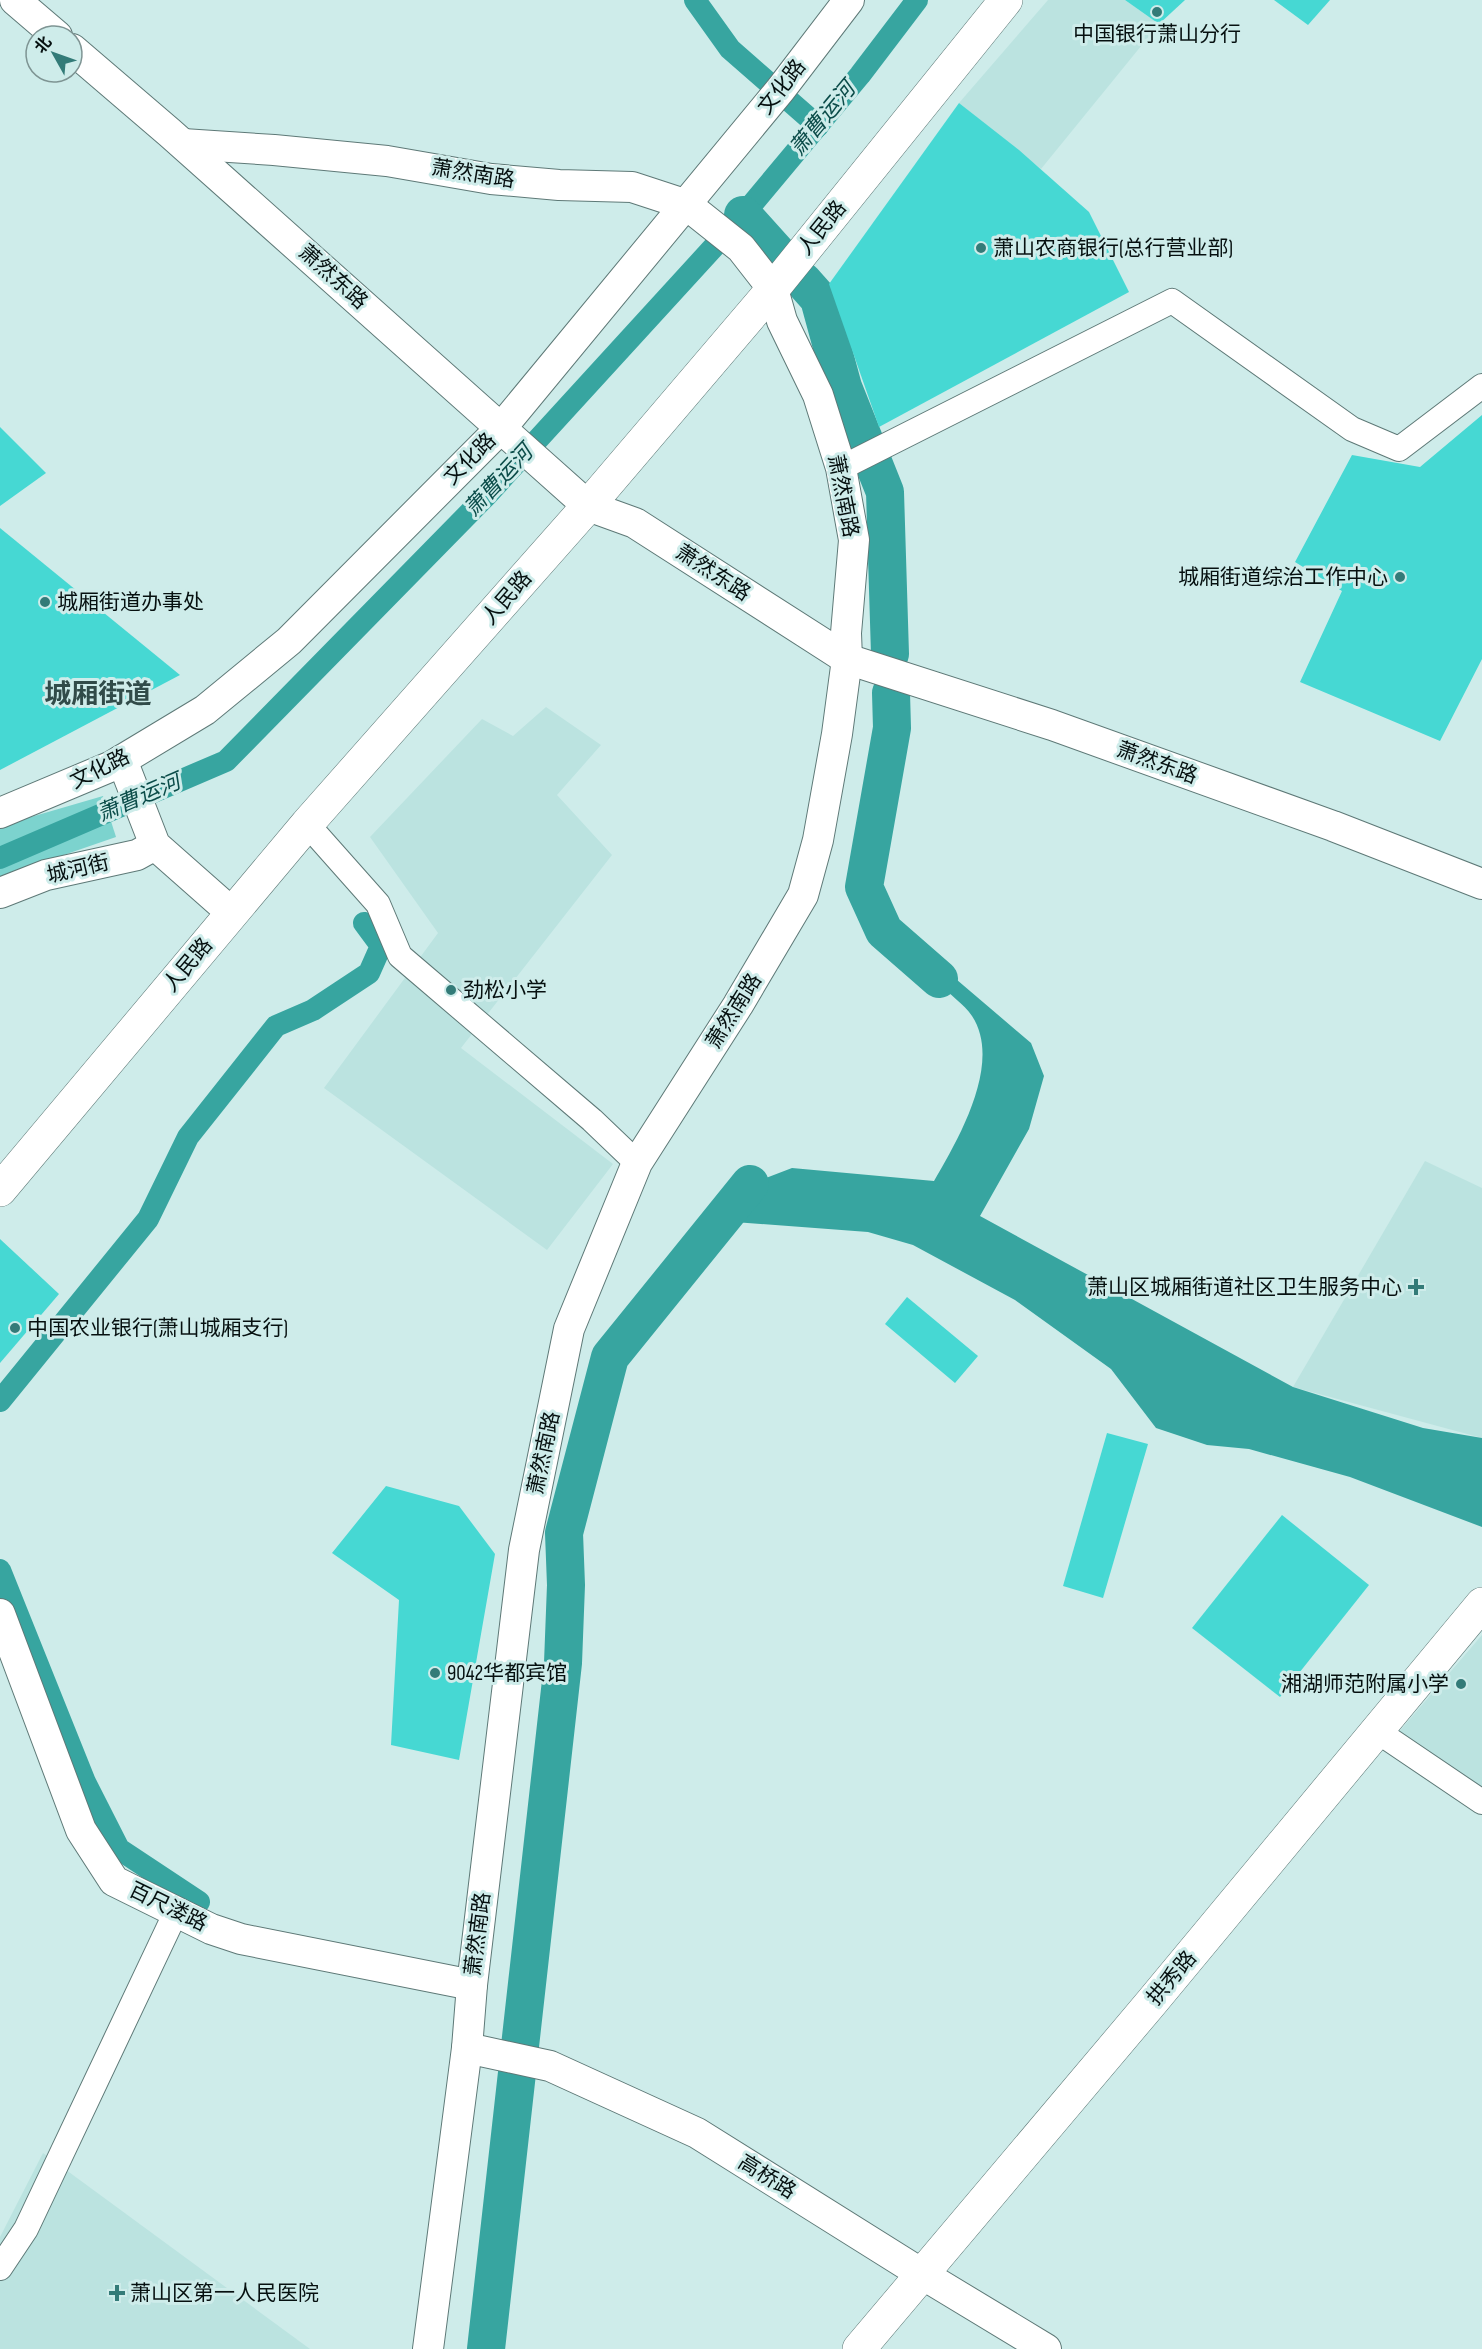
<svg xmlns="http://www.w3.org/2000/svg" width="1482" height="2349" viewBox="0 0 1482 2349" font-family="'Sofia Sans Condensed','Noto Sans SC',sans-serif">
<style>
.built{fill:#bbe3e0}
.green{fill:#7cd3ce}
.water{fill:#37a5a0}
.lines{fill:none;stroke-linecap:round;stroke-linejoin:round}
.canal{stroke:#37a5a0;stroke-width:22}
.river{stroke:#37a5a0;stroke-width:38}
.building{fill:#46d8d3}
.minor-casing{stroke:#5e7977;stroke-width:26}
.tertiary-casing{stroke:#5e7977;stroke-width:32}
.secondary-casing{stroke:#5e7977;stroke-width:34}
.minor{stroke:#fff;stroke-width:24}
.tertiary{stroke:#fff;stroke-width:30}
.secondary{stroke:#fff;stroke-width:33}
.poi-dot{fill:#337b78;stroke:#ceecea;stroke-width:2}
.labels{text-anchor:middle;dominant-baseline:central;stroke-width:6;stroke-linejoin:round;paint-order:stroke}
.poi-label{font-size:21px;fill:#061010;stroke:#ceecea;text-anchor:start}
.street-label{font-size:21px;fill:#061010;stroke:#ceecea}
.water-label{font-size:22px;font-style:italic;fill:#0b4c49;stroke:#ceecea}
.district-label{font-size:27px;font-weight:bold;fill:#314b49;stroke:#ceecea}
</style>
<rect width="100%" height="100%" fill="#ceecea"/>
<g class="built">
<path d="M1048,0H1125L1159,24L1041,169L959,103Z"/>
<path d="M546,707L601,745L557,795L612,855L461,1048L613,1164L547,1250L324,1088L438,933L370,837L482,719L513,736Z"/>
<path d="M1425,1161L1482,1188V1438L1293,1387Z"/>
<path d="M1482,1635V1787L1398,1733Z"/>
<path d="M43,2153L310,2349H0V2237Z"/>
</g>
<path class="green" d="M103,796L116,837L0,877V826Z"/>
<path class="water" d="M943,968L1031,1043L1044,1076L1029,1129L980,1216L1293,1387L1423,1428L1482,1438V1527L1350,1477L1249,1449L1207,1445L1156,1428L1111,1369L1015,1300L913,1245L868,1232L721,1221L750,1184L792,1168L934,1181C958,1140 1003,1063 972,1016C964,1004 949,994 938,983Z"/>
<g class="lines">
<g class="canal">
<path d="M695,0L730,49L818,126"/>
<path d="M0,858L226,761L487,495L743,215L860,75L917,0"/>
<path d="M0,1401L148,1219L188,1137L276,1026L313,1010L369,973L381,946L364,923"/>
<path d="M0,1570L85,1782L119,1849L199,1902"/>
</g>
<g class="river">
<path d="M743,215L778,254"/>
<path d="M803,281L819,299L843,387L885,492L890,654"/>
<path d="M891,693L892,728L864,887L884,931L939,979"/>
<path d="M486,2349L563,1663L566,1585L564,1533L610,1357L750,1184"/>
</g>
</g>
<g class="building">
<path d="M1125,0H1185L1159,24Z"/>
<path d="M1274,0H1330L1308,25Z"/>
<path d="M959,103L1019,150L1089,212L1129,292L879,427L829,284Z"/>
<path d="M1482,415V659L1440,741L1300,682L1342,591L1295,562L1352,455L1420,467Z"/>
<path d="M0,427L46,473L0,506Z"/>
<path d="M0,528L180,675L0,770Z"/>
<path d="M0,1239L59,1294L0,1363Z"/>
<path d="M907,1297L978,1356L955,1383L885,1324Z"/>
<path d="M1107,1433L1148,1444L1103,1598L1063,1586Z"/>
<path d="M386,1486L459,1506L495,1554L459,1760L391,1745L399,1600L332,1553Z"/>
<path d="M1282,1515L1369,1585L1280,1697L1192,1628Z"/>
</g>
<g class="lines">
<defs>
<g id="minor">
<path d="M841,468L1172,301L1352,429L1399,449L1482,386"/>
<path d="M307,824L378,904L400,956L592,1120L637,1163"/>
<path d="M1377,1731L1482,1802"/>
<path d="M0,2268L26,2229L176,1912"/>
</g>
<g id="tertiary">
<path d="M15,0L57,36"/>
<path d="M72,49L170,133L588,506L635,523L847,659L1052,725L1333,826L1482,884"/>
<path d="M183,144L274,150L387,161L491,179L559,185L632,187L687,205L741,248L773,289L782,321L818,395L841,468L854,540L846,633L847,659L837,734L818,840L803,895L738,1005L637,1163L569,1329L524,1550L472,1985L467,2048L428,2349"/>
<path d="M122,760L155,845L232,913"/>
<path d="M0,813L112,766L205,710L289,641L502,427L781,89L849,0"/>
<path d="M0,893L46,875L137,855L155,845"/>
<path d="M0,1614L81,1830L114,1881L211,1929L241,1939L472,1985"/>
<path d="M467,2048L550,2066L697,2133L922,2274L1046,2349"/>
</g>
<g id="secondary">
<path d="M0,1190L307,824L588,506L773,289L1006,0"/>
<path d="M859,2349L1151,2003L1482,1604"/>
</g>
</defs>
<use href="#minor" class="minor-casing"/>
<use href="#tertiary" class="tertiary-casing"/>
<use href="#secondary" class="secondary-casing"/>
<use href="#minor" class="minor"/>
<use href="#tertiary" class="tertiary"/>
<use href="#secondary" class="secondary"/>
</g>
<g class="poi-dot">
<circle cx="1157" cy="12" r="6"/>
<circle cx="981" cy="248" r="6"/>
<circle cx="1400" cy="577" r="6"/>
<circle cx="45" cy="602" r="6"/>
<circle cx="451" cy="990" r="6"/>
<path d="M1413 1278h6v6h6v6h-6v6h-6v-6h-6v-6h6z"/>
<circle cx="15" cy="1328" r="6"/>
<circle cx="435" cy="1673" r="6"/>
<circle cx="1461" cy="1684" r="6"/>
<path d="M114 2284h6v6h6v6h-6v6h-6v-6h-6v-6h6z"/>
</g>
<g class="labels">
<g class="poi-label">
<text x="1157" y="34" text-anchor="middle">中国银行萧山分行</text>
<text x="993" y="248">萧山农商银行(总行营业部)</text>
<text x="1388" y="577" text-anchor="end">城厢街道综治工作中心</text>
<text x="57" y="602">城厢街道办事处</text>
<text x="463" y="990">劲松小学</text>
<text x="1402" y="1287" text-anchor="end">萧山区城厢街道社区卫生服务中心</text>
<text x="27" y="1328">中国农业银行(萧山城厢支行)</text>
<text x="447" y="1673">9042华都宾馆</text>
<text x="1449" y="1684" text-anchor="end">湘湖师范附属小学</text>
<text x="130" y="2293">萧山区第一人民医院</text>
</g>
<g class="street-label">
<text transform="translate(782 87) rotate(-52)">文化路</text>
<text transform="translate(473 174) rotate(9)">萧然南路</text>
<text transform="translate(822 228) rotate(-51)">人民路</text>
<text transform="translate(333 277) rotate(42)">萧然东路</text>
<text transform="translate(470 459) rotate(-45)">文化路</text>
<text transform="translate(843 496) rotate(79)">萧然南路</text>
<text transform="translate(713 573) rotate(33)">萧然东路</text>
<text transform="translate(507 598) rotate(-49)">人民路</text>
<text transform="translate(1157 763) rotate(20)">萧然东路</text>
<text transform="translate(100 769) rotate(-26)">文化路</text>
<text transform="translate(78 869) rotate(-13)">城河街</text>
<text transform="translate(188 965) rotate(-50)">人民路</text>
<text transform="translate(734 1011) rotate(-58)">萧然南路</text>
<text transform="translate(544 1453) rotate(-78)">萧然南路</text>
<text transform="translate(168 1907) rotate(26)">百尺溇路</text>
<text transform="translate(478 1934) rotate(-83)">萧然南路</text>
<text transform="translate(1172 1978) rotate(-50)">拱秀路</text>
<text transform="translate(767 2177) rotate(32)">高桥路</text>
</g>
<g class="water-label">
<text transform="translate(823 119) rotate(-50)">萧曹运河</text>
<text transform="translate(499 481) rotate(-47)">萧曹运河</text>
<text transform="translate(139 798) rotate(-23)">萧曹运河</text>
</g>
<g class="district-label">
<text x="98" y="695">城厢街道</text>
</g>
</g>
<g transform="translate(54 54) rotate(310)"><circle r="28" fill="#ceecea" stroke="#7e9493" stroke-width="1.5"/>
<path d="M0-4.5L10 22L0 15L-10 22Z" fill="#337b78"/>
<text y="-9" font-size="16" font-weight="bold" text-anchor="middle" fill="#061010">北</text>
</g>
</svg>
